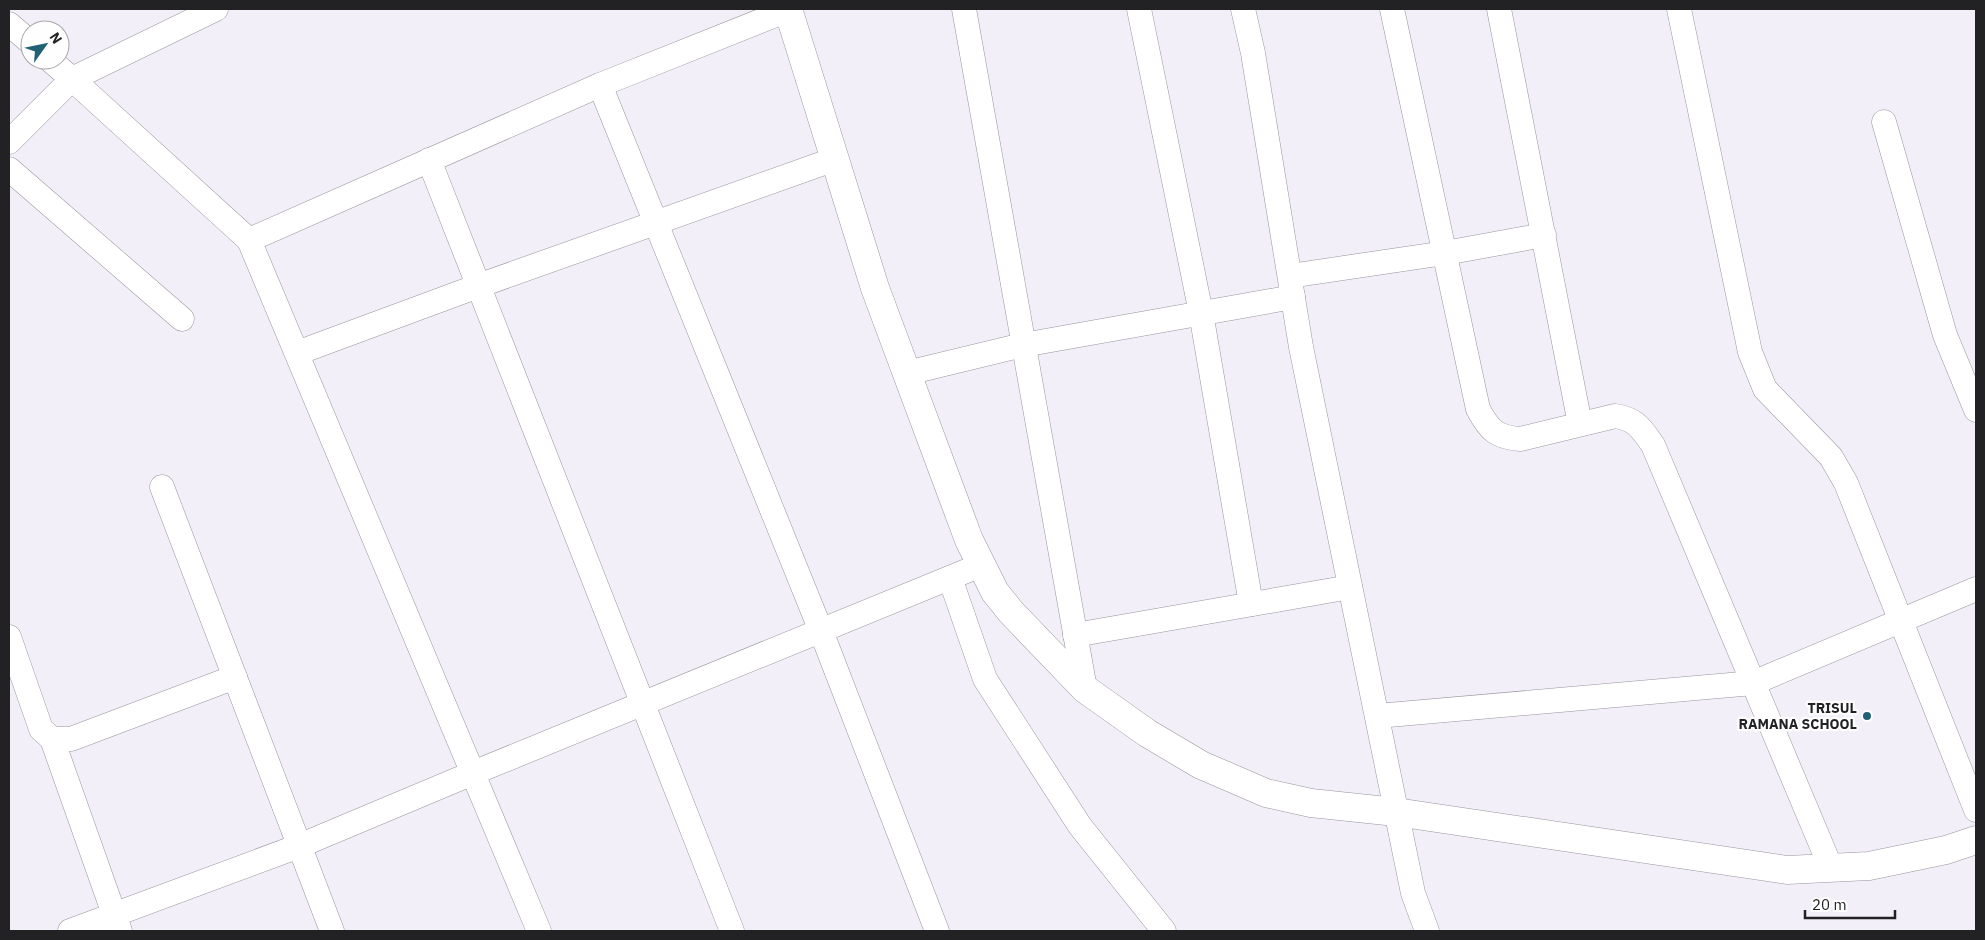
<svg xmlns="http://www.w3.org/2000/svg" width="1985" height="940" viewBox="0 0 1985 940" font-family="'IBM Plex Sans',sans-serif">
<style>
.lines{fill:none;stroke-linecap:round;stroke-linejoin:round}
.street-casing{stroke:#98959d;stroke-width:25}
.secondary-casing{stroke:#98959d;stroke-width:29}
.street{stroke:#fff;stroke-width:24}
.secondary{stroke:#fff;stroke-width:28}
.poi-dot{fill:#206175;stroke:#fefefe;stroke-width:2}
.labels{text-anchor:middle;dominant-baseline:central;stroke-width:4.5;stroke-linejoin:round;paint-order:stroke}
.poi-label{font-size:14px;font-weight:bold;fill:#222124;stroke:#fefefe;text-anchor:end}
</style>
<rect width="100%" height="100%" fill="#f3eff8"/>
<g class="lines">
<defs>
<g id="street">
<path d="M964,9L1085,689"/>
<path d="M1139,9L1201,313L1251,604"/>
<path d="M1243,9L1253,53L1301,347L1413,893L1427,931"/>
<path d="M1392,9L1478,409C1489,430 1496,437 1520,439L1615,416C1636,419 1641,428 1653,445L1831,868"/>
<path d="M1499,9L1580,424"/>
<path d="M1679,9L1750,352L1765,389L1831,457L1846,483L1976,810"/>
<path d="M9,24L30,42"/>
<path d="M50,60L72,79L216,9"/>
<path d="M600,85L821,631L937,931"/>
<path d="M1884,122L1945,335L1976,410"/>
<path d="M9,142L72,79L249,240L600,85L788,10"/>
<path d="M429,160L732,931"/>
<path d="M9,169L182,319"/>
<path d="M249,240L539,931"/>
<path d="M1290,276L1445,253L1544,235"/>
<path d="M297,353L478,286L835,159"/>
<path d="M907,373L1023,345L1293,297"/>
<path d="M162,487L332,931"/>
<path d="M950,578L985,679L1080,826L1164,931"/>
<path d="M1075,635L1350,587"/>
<path d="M9,637L41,729L52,739H71L235,677"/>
<path d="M1377,716L1753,683L1976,589"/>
<path d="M52,739L120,931"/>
<path d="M70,931L299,846L473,773L981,565"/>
</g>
<path id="secondary" d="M788,9L875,288L969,540L995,592L1011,612L1085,689L1147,733L1201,765L1266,793L1311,803L1396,812L1787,870L1869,866L1946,850L1976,840"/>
</defs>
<use href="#street" class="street-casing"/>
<use href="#secondary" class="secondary-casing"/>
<use href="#street" class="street"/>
<use href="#secondary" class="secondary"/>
</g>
<circle class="poi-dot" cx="1867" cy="716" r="5"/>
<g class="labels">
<g class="poi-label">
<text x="1857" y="708">TRISUL<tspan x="1857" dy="16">RAMANA SCHOOL</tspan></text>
</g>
</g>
<rect width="1985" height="940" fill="none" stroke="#222124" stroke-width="20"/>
<g transform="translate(45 45) rotate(57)"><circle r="24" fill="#fefefe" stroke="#a6a6a7"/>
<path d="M0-4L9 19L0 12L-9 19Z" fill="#206175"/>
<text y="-8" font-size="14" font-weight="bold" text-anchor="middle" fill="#222124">N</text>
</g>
<path d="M1805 910v8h90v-8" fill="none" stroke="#222124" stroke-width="2.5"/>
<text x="1812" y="910" font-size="15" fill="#222124" stroke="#fefefe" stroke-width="4" paint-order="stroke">20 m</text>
</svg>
